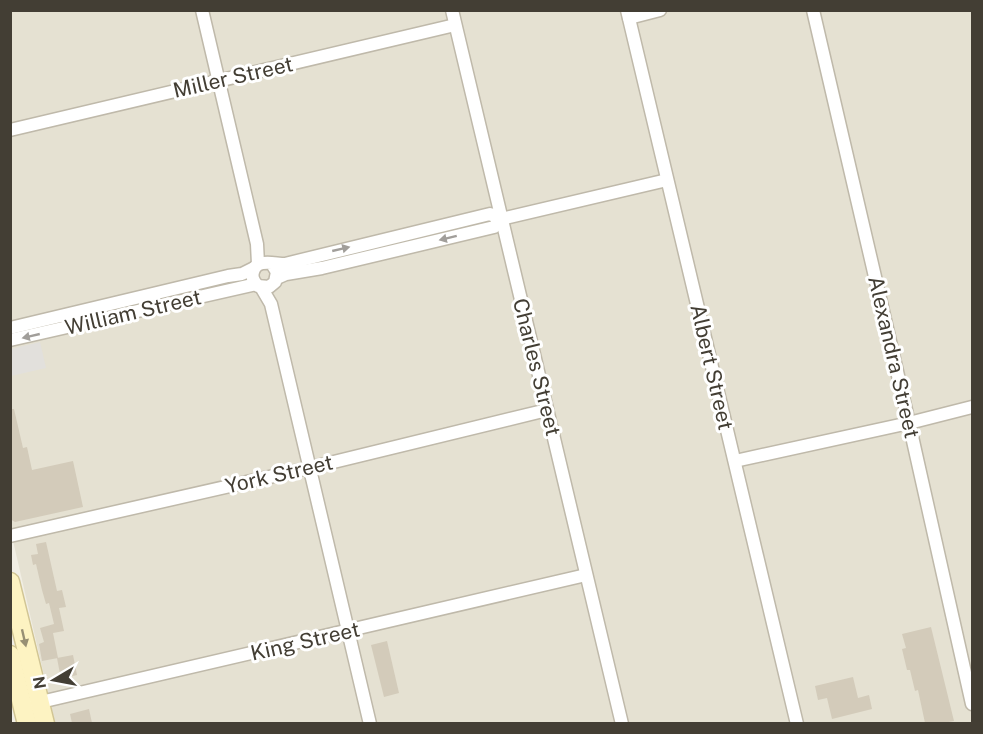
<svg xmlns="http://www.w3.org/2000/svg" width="983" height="734" viewBox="0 0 983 734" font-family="'Public Sans',sans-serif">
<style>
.residential{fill:#e5e1d2}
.parking{fill:#e2e0dc}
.building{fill:#d3cbba}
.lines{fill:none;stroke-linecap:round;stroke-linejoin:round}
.minor-casing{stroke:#bfb9aa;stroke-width:15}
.secondary-casing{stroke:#d1c594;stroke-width:21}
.minor{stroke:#fff;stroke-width:12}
.secondary{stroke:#fdf3c2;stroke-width:18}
.oneway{fill:#a19e9a}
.oneway2{fill:#978f74}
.labels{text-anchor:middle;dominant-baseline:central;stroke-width:6;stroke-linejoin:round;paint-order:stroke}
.street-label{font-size:21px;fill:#433e34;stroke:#fff}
</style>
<rect width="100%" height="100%" fill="#f1eee4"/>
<path class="residential" d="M10,11H972V723H55L11,532Z"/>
<path class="parking" d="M40,342L46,368L11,376V349Z"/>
<g class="building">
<path d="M10,409H14L23,448L27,447L32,470L73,461L83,507L15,522L10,519Z"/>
<path d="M46,542L57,591L62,590L66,607L59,608L64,631L53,633L58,658L42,661L39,644L44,642L40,628L54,624L49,603L46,604L42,590L36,564L33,565L31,555L38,554L36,544Z"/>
<path d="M931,627L954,721L943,723H925L918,690L915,691L910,670H907L902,649L906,648L902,634Z"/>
<path d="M387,641L399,693L384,697L371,645Z"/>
<path d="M73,655L77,675L61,679L57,658Z"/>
<path d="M853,677L858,698L869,695L872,709L832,719L827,698L818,700L815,686Z"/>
<path d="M89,709L92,723H72L70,714Z"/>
</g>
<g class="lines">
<defs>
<g id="minor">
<path d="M202,10L257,244L258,264"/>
<path d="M452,10L622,724"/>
<path d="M627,10L797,724"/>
<path d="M813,10L909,423L972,704"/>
<path d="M629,18L660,10"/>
<path d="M10,130L455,25"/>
<path d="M272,264L277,272L275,282L269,287L258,286C254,282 251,278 253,272C256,258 274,264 285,264L490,214L501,219"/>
<path d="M277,278L286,274L322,268L494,227L501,219L667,180"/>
<path d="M261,287L271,304L370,724"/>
<path d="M10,328L228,276L242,274L254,268"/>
<path d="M10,340L256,284"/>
<path d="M735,461L909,423L972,407"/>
<path d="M10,536L309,468L547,410"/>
<path d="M32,704L586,575"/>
</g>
<g id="secondary">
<path d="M10,582L45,724"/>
<path d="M10,655L27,724"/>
</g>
</defs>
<use href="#minor" class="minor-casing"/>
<use href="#secondary" class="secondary-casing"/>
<use href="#minor" class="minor"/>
<use href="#secondary" class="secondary"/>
</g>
<defs><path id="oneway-solid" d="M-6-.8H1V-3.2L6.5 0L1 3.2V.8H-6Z" transform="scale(1.5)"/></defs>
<g class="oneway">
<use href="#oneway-solid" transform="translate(448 238) rotate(166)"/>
<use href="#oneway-solid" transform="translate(341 249) rotate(-13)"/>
<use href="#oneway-solid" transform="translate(31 336) rotate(167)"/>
</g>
<use class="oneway2" href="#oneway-solid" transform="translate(24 638) rotate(77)"/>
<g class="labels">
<g class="street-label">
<text transform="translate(233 77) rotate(-13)">Miller Street</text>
<text transform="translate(133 312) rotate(-13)">William Street</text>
<text transform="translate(894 357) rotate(77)">Alexandra Street</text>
<text transform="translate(537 367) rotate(76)">Charles Street</text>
<text transform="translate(712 367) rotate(77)">Albert Street</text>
<text transform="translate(279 474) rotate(-13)">York Street</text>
<text transform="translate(305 641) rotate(-13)">King Street</text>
</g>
</g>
<rect width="983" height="734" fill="none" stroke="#433e34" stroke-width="24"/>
<g transform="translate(54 680) rotate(260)" stroke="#ffffff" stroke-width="4.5" paint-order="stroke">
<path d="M0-4.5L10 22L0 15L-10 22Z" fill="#433e34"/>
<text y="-9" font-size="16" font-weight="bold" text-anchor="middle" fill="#433e34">N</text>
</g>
</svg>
